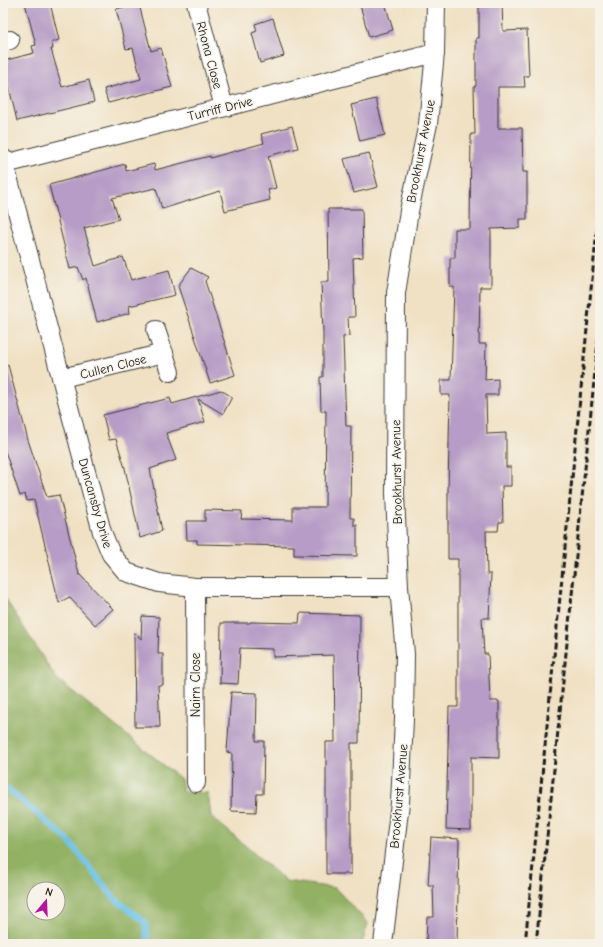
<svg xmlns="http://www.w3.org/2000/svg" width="603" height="947" viewBox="0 0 603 947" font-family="'Comic Neue',sans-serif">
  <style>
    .forest { fill: #92b164; stroke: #576640; fill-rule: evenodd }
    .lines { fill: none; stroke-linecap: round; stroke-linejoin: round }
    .stream { stroke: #6bc1e8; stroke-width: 6 }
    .building { fill: #b69cc6 }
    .street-casing { stroke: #3c3a35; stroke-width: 20 }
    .street { stroke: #fff; stroke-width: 18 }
    .rail { stroke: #1c1c1c; stroke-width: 3; stroke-dasharray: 6 3; stroke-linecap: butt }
    .labels { text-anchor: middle; stroke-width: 3; stroke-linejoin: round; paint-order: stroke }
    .street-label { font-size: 13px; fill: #1c1c1c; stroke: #f7f3e8 }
  </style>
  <rect width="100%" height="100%" fill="#f7f3e8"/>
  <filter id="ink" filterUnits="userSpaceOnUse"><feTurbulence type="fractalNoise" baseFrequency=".025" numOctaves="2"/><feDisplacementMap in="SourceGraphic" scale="8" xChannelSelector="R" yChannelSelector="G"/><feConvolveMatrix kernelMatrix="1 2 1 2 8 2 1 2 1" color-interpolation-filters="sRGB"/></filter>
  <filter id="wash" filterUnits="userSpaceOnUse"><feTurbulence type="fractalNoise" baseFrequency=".012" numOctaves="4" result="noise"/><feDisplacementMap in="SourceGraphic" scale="16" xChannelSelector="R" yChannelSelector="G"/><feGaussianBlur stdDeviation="0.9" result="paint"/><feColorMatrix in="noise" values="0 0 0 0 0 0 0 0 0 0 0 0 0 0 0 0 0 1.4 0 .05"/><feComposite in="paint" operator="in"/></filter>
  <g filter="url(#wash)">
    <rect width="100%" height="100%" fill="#f0e1c4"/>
    <path class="forest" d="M 3,595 L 56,678 L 181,779 L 183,792 L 208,793 L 211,816 L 286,881 L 335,888 L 368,923 L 362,944 L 3,944 ZM 34,889 L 58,889 L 58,913 L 34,913 Z"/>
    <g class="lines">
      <path class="stream" d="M 3,785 L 67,839 L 115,899 L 145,922 L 148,944"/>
    </g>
    <g id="blocks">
      <g class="building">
        <path d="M 25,3 L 50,3 L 59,40 L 52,42 L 53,49 L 51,49 L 62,87 L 89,80 L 94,102 L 17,121 L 3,61 L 34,53 L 32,46 L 36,45 Z"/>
        <path d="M 369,3 L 385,3 L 393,30 L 369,37 L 360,5 Z"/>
        <path d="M 479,3 L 502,3 L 503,31 L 527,30 L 529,76 L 524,76 L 525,87 L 498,87 L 498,128 L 522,128 L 523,172 L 527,172 L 527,219 L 520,219 L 520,228 L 491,229 L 491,287 L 480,287 L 479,344 L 486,344 L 485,380 L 498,379 L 498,395 L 486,395 L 487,434 L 506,433 L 506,467 L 511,467 L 511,486 L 502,486 L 503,522 L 499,522 L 498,531 L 486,531 L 487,574 L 491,574 L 489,618 L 482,618 L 484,654 L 488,654 L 490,701 L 499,701 L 499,758 L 471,757 L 471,830 L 446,829 L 449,707 L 458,707 L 458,559 L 448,559 L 448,491 L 450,395 L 441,395 L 441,380 L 451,380 L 454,287 L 450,287 L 450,258 L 455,258 L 455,229 L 470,229 L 471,134 L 475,134 L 474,86 L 476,86 L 476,38 L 479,38 Z"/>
        <path d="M 139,4 L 151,51 L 161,48 L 172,87 L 108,103 L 104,89 L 141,79 L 133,48 L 126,49 L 116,9 Z"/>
        <path d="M 273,18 L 284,56 L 260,63 L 252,33 L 257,31 L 255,24 Z"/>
        <path d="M 376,99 L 385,135 L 360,141 L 351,105 Z"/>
        <path d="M 292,126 L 298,148 L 268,156 L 276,188 L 268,190 L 270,200 L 225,211 L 220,191 L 162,209 L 156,188 L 112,198 L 119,219 L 84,228 L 95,266 L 123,257 L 131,280 L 169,270 L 175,295 L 129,306 L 130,313 L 97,322 L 86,278 L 83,280 L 78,267 L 70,269 L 49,185 L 125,164 L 126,171 L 154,164 L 155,170 L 210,156 L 210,158 L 264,143 L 261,134 Z"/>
        <path d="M 369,153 L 378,187 L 354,193 L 344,159 Z"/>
        <path d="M 328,209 L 362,209 L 363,257 L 353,258 L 355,317 L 348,317 L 349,336 L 343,337 L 346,426 L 351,426 L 350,518 L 354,518 L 354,525 L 357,525 L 357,556 L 294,555 L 294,546 L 197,544 L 197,540 L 187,540 L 186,521 L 205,521 L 205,510 L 242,511 L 241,519 L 293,520 L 293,507 L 325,507 L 326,411 L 321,411 L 320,377 L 323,377 L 323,331 L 321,282 L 329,282 Z"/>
        <path d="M 191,268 L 208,277 L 205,281 L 235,375 L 210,383 L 178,286 Z"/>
        <path d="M 3,365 L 8,365 L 28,440 L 47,497 L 59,495 L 79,574 L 113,609 L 95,625 L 69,597 L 59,603 L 34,500 L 27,501 L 25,494 L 20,496 L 3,445 Z"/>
        <path d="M 221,390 L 232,397 L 223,414 L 198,399 L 205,422 L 166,433 L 176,460 L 150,469 L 162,531 L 140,538 L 125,468 L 116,439 L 109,440 L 103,415 L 170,398 L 172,404 Z"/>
        <path d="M 300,613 L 360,615 L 359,743 L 351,743 L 351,874 L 326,874 L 326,742 L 335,742 L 334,655 L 273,657 L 273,649 L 240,648 L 238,684 L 220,683 L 221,623 L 250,623 L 250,622 L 299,623 Z"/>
        <path d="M 142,616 L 159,617 L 158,654 L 163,654 L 163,685 L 158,685 L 160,727 L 135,727 L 134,632 L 141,639 Z"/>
        <path d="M 231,692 L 257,693 L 256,741 L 264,741 L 263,794 L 257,794 L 256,812 L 231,811 L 232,753 L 227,752 Z"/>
        <path d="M 431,837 L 459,839 L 457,944 L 426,944 L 427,917 L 434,917 L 433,885 L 428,885 Z"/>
      </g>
    </g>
  </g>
  <g filter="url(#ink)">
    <use href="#blocks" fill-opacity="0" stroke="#3c3a35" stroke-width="1"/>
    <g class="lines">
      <g class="street-casing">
        <g id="street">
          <path d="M 196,3 L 224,107"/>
          <path d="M 3,42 L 10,40"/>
          <path d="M 3,158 L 102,532 L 111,554 L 126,572 L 159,583 L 195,587 L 399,587"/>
          <path d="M 5,164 L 435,53"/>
          <path d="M 156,330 L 170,372"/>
          <path d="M 62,378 L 164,353"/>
          <path d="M 195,587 L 196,783"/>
          <path d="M 383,944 L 400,803 L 404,719 L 405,654 L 399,587 L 395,493 L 396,293 L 409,211 L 428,124 L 435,53 L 436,3"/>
        </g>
      </g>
      <use href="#street" class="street"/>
      <g class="rail">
        <path d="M 525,944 L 600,200"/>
        <path d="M 536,944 L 600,323"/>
      </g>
    </g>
  </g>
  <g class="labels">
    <g class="street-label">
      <text transform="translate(210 55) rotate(75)" y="5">Rhona Close</text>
      <text transform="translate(220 108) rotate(-14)" y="5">Turriff Drive</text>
      <text transform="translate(420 151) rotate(-79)" y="5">Brookhurst Avenue</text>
      <text transform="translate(113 366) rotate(-14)" y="5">Cullen Close</text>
      <text transform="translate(396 472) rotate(-91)" y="5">Brookhurst Avenue</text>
      <text transform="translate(96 503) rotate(74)" y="5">Duncansby Drive</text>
      <text transform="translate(195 685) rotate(-90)" y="5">Nairn Close</text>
      <text transform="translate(398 796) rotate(-85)" y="5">Brookhurst Avenue</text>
    </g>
  </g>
  <rect width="603" height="947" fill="none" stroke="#f7f3e8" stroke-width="16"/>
  <g transform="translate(46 901) rotate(19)"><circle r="19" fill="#f7f3e8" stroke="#9f9d96"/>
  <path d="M0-3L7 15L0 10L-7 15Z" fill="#b5179e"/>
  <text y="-6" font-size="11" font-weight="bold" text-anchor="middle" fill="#1c1c1c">N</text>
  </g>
</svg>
